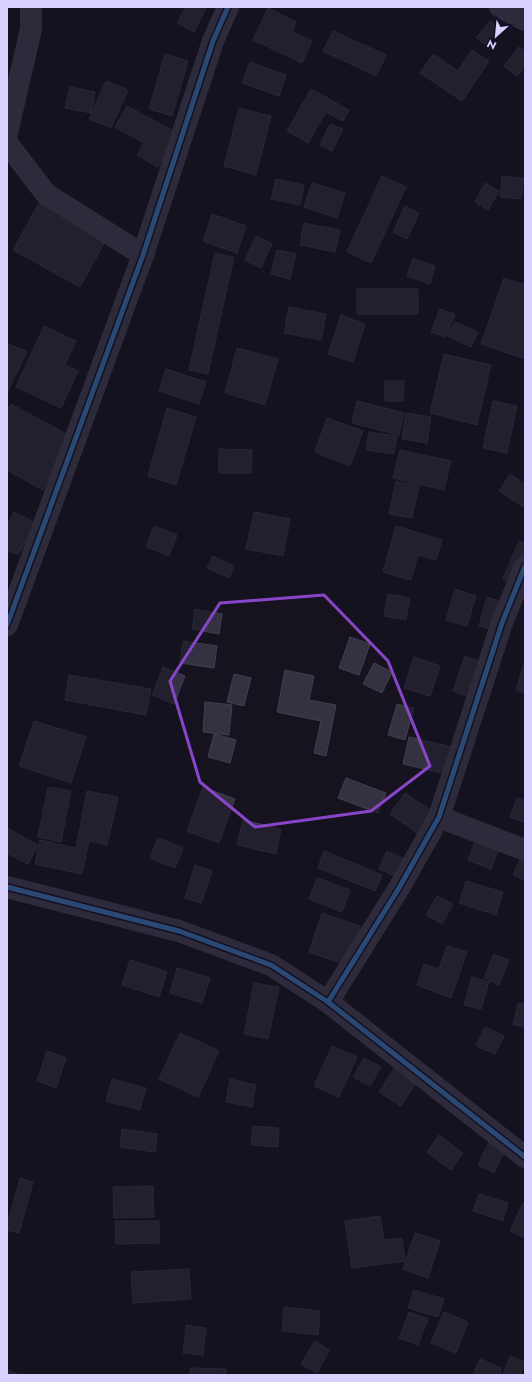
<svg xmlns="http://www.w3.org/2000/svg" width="532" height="1382" viewBox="0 0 532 1382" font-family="Jost,sans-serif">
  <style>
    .building { fill: #343141; stroke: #433d53 }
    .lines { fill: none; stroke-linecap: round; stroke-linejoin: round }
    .minor { stroke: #4b4860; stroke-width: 22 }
    .cycleway-casing { stroke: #130e24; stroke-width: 8 }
    .cycleway { stroke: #408adc; stroke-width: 5 }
    .marked { fill: none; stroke: #8945c9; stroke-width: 3; stroke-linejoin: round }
  </style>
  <rect width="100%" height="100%" fill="#16131f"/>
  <g class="building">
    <path d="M 186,7 L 206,8 L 194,32 L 177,23 Z"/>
    <path d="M 268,8 L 296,22 L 292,32 L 312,41 L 302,63 L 253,40 Z"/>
    <path d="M 490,21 L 499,28 L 486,45 L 476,38 Z"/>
    <path d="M 333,31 L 386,55 L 376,76 L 323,51 Z"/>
    <path d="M 519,47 L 525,52 L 525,67 L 517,76 L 504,66 Z"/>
    <path d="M 472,50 L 489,61 L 462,101 L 420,73 L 433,54 L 458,71 Z"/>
    <path d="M 165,54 L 188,61 L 172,116 L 149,109 Z"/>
    <path d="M 250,62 L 286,75 L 279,96 L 242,83 Z"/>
    <path d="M 106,81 L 128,90 L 111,128 L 89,119 Z"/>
    <path d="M 70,87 L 95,92 L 91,113 L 65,108 Z"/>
    <path d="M 311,89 L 349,110 L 343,121 L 326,112 L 308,143 L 287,131 Z"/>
    <path d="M 127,106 L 177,133 L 158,167 L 137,155 L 144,143 L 115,127 Z"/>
    <path d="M 239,108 L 271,116 L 256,175 L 224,166 Z"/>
    <path d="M 330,124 L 343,129 L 332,151 L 320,145 Z"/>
    <path d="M 382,176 L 406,187 L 371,263 L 347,252 Z"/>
    <path d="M 502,176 L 524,178 L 521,199 L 500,197 Z"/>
    <path d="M 276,179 L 304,185 L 300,205 L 271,199 Z"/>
    <path d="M 312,183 L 345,193 L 337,218 L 304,207 Z"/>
    <path d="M 485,183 L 499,191 L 488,210 L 475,202 Z"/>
    <path d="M 39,203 L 106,240 L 80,287 L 13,250 Z"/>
    <path d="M 405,206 L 419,213 L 407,239 L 393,232 Z"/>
    <path d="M 212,214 L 246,226 L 237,253 L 203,241 Z"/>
    <path d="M 304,223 L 340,230 L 335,252 L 300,245 Z"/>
    <path d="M 256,236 L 272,244 L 261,268 L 245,260 Z"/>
    <path d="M 277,250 L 296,254 L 290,279 L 271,274 Z"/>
    <path d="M 215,253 L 234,257 L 208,374 L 189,370 Z"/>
    <path d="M 413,259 L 435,266 L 430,284 L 407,276 Z"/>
    <path d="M 504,278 L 525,285 L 525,359 L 481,344 Z"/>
    <rect x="357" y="289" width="61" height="25"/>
    <path d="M 289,307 L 326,314 L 321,340 L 284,333 Z"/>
    <path d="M 440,309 L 455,314 L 446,337 L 431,332 Z"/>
    <path d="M 341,315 L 365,324 L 353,362 L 328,354 Z"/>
    <path d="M 455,322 L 478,332 L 471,347 L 448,336 Z"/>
    <path d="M 44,326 L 76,341 L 65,365 L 78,371 L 61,408 L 16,387 Z"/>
    <path d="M 7,343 L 27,352 L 7,393 Z"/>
    <path d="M 237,348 L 278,359 L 265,405 L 225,393 Z"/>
    <path d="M 444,354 L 491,365 L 477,425 L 430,413 Z"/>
    <path d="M 166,369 L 206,382 L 199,404 L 159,391 Z"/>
    <path d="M 385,381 L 404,381 L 403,401 L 385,401 Z"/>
    <path d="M 357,401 L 404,413 L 399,435 L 352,423 Z"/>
    <path d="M 493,401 L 517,406 L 507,453 L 483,448 Z"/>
    <path d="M 11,404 L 72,437 L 43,490 L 7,470 L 7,411 Z"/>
    <path d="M 167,408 L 196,417 L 176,485 L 148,476 Z"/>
    <path d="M 406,413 L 431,417 L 427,443 L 402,439 Z"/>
    <path d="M 327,418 L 363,431 L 350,466 L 315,452 Z"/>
    <path d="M 369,432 L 397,436 L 394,454 L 366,450 Z"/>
    <path d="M 219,449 L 252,450 L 251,473 L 219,473 Z"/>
    <path d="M 400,450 L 451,461 L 444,490 L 393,478 Z"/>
    <path d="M 510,474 L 525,484 L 525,508 L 499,491 Z"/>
    <path d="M 396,481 L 419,486 L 412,518 L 389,514 Z"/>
    <path d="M 14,512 L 36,523 L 18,555 L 7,550 L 7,526 Z"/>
    <path d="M 254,512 L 290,519 L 283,556 L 246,549 Z"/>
    <path d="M 154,526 L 177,535 L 169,556 L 146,547 Z"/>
    <path d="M 396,526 L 442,540 L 436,560 L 418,555 L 411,580 L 383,572 Z"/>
    <path d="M 519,541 L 525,544 L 525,581 L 522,588 L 503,579 Z"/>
    <path d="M 213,556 L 234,566 L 229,578 L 207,568 Z"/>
    <path d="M 455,589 L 476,596 L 467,626 L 446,620 Z"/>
    <path d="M 388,594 L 410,598 L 406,620 L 384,616 Z"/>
    <path d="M 487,597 L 512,605 L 503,633 L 479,626 Z"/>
    <path d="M 195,609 L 222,614 L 219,634 L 192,629 Z"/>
    <path d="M 350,637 L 370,644 L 359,675 L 339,668 Z"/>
    <path d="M 183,641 L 217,646 L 214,668 L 180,663 Z"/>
    <path d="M 465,656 L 486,664 L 474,699 L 453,691 Z"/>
    <path d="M 414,657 L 440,666 L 430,696 L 404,688 Z"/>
    <path d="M 525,660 L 525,693 L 516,690 Z"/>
    <path d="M 374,663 L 392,672 L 382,693 L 363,684 Z"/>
    <path d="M 163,667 L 185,676 L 174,704 L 152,695 Z"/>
    <path d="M 285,670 L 314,676 L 309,700 L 336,705 L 326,756 L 314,753 L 321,721 L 277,712 Z"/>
    <path d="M 234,674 L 251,678 L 244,706 L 227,702 Z"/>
    <path d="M 69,675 L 151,689 L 146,715 L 65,700 Z"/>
    <path d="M 205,702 L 232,705 L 229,735 L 203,732 Z"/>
    <path d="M 397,704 L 414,708 L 405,740 L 388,735 Z"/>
    <path d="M 34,721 L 86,737 L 71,783 L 19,766 Z"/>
    <path d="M 214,734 L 236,740 L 230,763 L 208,757 Z"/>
    <path d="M 409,737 L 456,748 L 450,775 L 403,764 Z"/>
    <path d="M 346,778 L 386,793 L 378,813 L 338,798 Z"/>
    <path d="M 48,787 L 71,791 L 61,842 L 38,837 Z"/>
    <path d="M 203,787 L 235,799 L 219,843 L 187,831 Z"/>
    <path d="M 87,791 L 118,797 L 107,845 L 89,841 L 82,874 L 35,864 L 40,840 L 76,848 Z"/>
    <path d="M 405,793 L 445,820 L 430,842 L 390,814 Z"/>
    <path d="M 517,798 L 525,801 L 525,823 L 510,817 Z"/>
    <path d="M 243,820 L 281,829 L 276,854 L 237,845 Z"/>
    <path d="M 7,828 L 38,845 L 28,864 L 7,853 Z"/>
    <path d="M 158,838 L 183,848 L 175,868 L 150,858 Z"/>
    <path d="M 476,840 L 499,848 L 491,869 L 468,860 Z"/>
    <path d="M 324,851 L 382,875 L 375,891 L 318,868 Z"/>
    <path d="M 387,851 L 418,865 L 410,883 L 379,869 Z"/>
    <path d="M 522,855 L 525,857 L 525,880 L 513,875 Z"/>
    <path d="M 195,865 L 212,871 L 201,903 L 185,898 Z"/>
    <path d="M 317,878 L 350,890 L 342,912 L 309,899 Z"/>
    <path d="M 466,881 L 503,892 L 496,915 L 459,903 Z"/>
    <path d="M 437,896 L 453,904 L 442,924 L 426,915 Z"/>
    <path d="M 322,913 L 368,929 L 354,968 L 309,952 Z"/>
    <path d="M 447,946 L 467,952 L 451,998 L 417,985 L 424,964 L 439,969 Z"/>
    <path d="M 494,954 L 509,960 L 499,985 L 484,978 Z"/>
    <path d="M 130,960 L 167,972 L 159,997 L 122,985 Z"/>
    <path d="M 177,968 L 210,978 L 202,1003 L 170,993 Z"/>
    <path d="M 472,977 L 489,982 L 481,1009 L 464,1005 Z"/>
    <path d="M 254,983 L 279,987 L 268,1039 L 244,1034 Z"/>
    <path d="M 518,1003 L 525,1004 L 525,1027 L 513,1025 Z"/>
    <path d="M 485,1027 L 504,1036 L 495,1054 L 476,1046 Z"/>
    <path d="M 180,1033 L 219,1051 L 198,1097 L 159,1079 Z"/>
    <path d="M 332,1046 L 357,1057 L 339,1097 L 314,1086 Z"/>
    <path d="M 47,1051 L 66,1058 L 56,1088 L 37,1081 Z"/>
    <path d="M 364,1058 L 381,1067 L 370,1086 L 353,1077 Z"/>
    <path d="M 399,1061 L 421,1075 L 401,1106 L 379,1092 Z"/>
    <path d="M 112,1079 L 146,1088 L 140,1110 L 106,1101 Z"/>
    <path d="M 230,1079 L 256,1085 L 252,1107 L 226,1102 Z"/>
    <path d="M 253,1126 L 279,1128 L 278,1147 L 251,1145 Z"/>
    <path d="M 122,1129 L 157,1134 L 155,1152 L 120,1147 Z"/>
    <path d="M 439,1135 L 463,1153 L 451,1170 L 427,1152 Z"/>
    <path d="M 490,1140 L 506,1148 L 494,1173 L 478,1165 Z"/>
    <path d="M 20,1178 L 33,1182 L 19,1233 L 7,1230 L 7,1226 Z"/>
    <path d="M 153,1186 L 154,1217 L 114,1218 L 113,1187 Z"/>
    <path d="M 479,1194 L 508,1203 L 503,1221 L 473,1211 Z"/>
    <path d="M 523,1203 L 525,1204 L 525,1238 L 510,1231 Z"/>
    <path d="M 380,1216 L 384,1240 L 402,1238 L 405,1261 L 352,1268 L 345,1221 Z"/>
    <path d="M 115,1221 L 159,1221 L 160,1243 L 116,1244 Z"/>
    <path d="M 415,1233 L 440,1241 L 428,1278 L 403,1269 Z"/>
    <path d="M 189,1269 L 191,1299 L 133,1303 L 131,1272 Z"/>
    <path d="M 414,1290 L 444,1299 L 438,1317 L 408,1308 Z"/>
    <path d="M 284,1307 L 320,1311 L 318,1335 L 282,1331 Z"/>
    <path d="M 409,1312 L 428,1319 L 418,1345 L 399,1338 Z"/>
    <path d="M 444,1312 L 468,1322 L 456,1353 L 431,1343 Z"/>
    <path d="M 186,1325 L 206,1328 L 203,1355 L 183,1353 Z"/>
    <path d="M 315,1341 L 329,1350 L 317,1373 L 301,1364 Z"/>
    <path d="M 510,1356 L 525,1362 L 520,1375 L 503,1375 Z"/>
    <path d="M 480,1359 L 501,1368 L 500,1375 L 473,1375 Z"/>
    <path d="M 190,1368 L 226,1369 L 226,1375 L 190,1375 Z"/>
    <path d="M 7,1370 L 20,1375 L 7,1375 Z"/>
  </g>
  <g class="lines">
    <g class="minor">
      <path d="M 500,7 L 525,20"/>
      <path d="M 7,133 L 31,29 L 31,7"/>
      <path d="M 7,143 L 46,194 L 143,255"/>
      <path d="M 7,625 L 143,255 L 213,41 L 228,7"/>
      <path d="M 439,817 L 525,850"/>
      <path d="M 7,887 L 179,931 L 271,965 L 328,1002 L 525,1157"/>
      <path d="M 328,1002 L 399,888 L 439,817 L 502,623 L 525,566"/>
    </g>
    <g class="cycleway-casing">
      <g id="cycleway">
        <path d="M 7,625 L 143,255 L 213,41 L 228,7"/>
        <path d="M 7,887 L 179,931 L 271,965 L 328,1002 L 525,1157"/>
        <path d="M 328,1002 L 399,888 L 439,817 L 502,623 L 525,566"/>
      </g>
    </g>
    <use href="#cycleway" class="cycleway"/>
  </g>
  <path d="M0 0H532V1382H0ZM 324,595 L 388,661 L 430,766 L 371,811 L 255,827 L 200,782 L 170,681 L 220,603 Z" fill="#16131f" fill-opacity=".55" fill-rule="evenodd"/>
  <path class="marked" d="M 324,595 L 388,661 L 430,766 L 371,811 L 255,827 L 200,782 L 170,681 L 220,603 Z"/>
  <rect width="532" height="1382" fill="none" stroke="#d9d1ff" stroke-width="16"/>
  <g transform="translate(496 36) rotate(207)" stroke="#130e24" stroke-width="3" paint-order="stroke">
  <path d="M0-3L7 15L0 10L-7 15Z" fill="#d9d1ff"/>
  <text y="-6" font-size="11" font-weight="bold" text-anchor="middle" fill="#d9d1ff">N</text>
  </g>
</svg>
